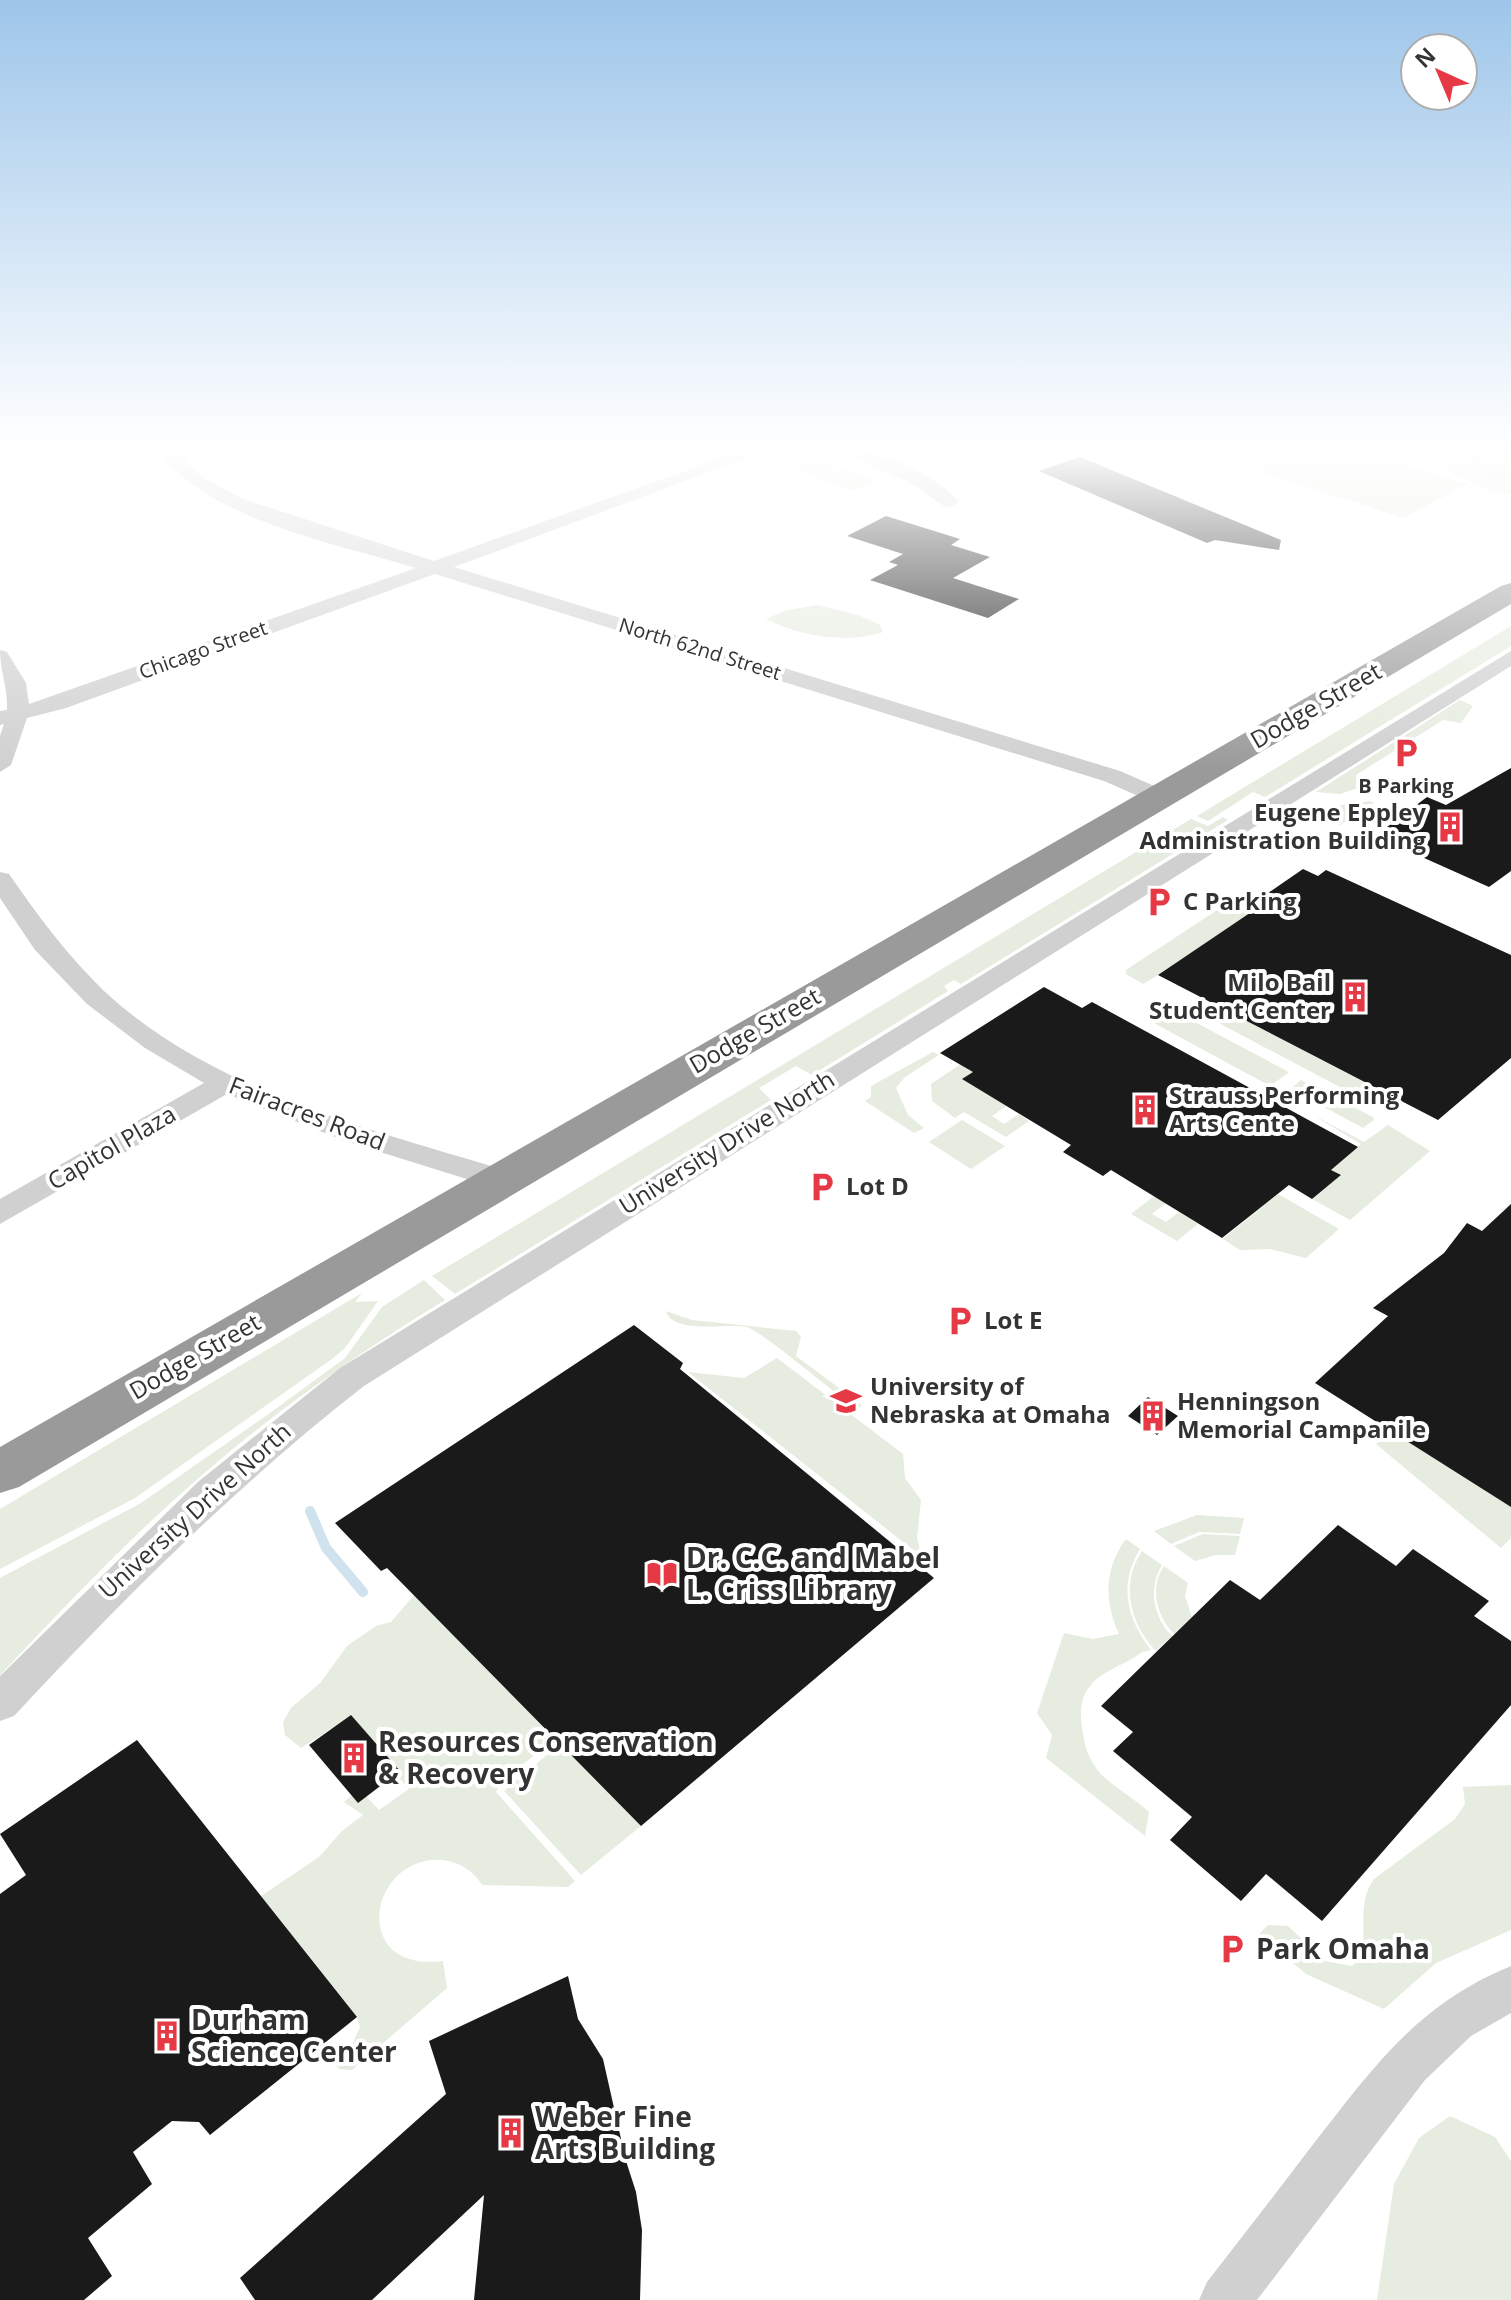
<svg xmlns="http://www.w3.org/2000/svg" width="1511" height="2300" viewBox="0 0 1511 2300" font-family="'Open Sans',sans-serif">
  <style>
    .green { fill: #e6ecdf }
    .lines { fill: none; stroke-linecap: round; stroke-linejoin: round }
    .stream-far1 { stroke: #cfe2ee; stroke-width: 6 }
    .stream { stroke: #cfe2ee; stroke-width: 10 }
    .building { fill: #1a1a1a }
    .street { fill: #d0d0d0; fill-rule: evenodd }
    .highway { fill: #9a9a9a; fill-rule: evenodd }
    .labels { text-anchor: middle; stroke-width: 8; stroke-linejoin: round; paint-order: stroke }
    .far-street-label { font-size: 20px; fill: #333; stroke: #fff }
    .far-poi-label { font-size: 20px; font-weight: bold; fill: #333; stroke: #fff }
    .street-label { font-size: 24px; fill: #333; stroke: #fff }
    .poi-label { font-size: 24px; font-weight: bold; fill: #333; stroke: #fff; text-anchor: start }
    .near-poi-label { font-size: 28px; font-weight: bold; fill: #333; stroke: #fff; text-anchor: start }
  </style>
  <rect width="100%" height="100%" fill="#fff"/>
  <g class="green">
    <path d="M 1192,449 L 1353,449 L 1468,484 L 1403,518 Z"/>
    <path d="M 1400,449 L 1511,449 L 1511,494 L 1488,490 Z"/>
    <path d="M 812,457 L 876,481 L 851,491 L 787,466 Z"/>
    <path d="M 818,605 L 858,615 L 880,625 L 883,632 C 848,644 798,636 766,619 L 787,610 Z"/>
    <path d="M 1511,626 L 1511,646 L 1265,797 L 1253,792 L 1208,821 L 1197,816 Z"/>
    <path d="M 1460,700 L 1473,706 L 1461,723 L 1443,720 L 1356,775 L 1366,783 L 1364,786 L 1340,794 L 1316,792 Z"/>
    <path d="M 1370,801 L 1374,803 L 1340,825 L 1296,812 Z"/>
    <path d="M 1223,817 L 1228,820 L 961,984 L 954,980 L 944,986 L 948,991 L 812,1075 L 796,1066 L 759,1088 L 771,1100 L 455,1294 L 432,1276 L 1191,819 L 1208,826 Z"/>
    <path d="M 1252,893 L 1264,898 L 1262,905 L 1158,975 L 1143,984 L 1126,974 L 1126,970 L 1240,895 Z"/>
    <path d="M 1209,1001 L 1381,1091 L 1368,1102 L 1198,1012 Z"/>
    <path d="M 1174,1011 L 1287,1071 L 1288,1073 L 1270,1086 L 1152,1022 Z"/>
    <path d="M 933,1052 L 939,1055 L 905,1077 L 896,1088 L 908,1115 L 924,1128 L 914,1133 L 865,1101 L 871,1097 L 871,1086 Z"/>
    <path d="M 961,1064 L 973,1072 L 963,1079 L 1006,1106 L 992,1116 L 1004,1124 L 1019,1114 L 1029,1121 L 1006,1137 L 964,1112 L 955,1118 L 932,1101 L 931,1084 Z"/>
    <path d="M 1301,1080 L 1373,1117 L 1374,1120 L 1363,1128 L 1291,1089 Z"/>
    <path d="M 1313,1115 L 1364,1142 L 1388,1125 L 1430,1151 L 1350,1220 L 1312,1199 L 1340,1176 L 1331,1170 L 1361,1144 Z"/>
    <path d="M 962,1120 L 1005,1146 L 971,1169 L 929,1142 Z"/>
    <path d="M 1278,1194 L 1339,1229 L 1306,1258 L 1270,1249 L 1240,1250 L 1223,1239 Z"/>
    <path d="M 1154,1196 L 1166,1203 L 1152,1214 L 1166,1222 L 1179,1212 L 1198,1224 L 1177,1241 L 1131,1214 Z"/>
    <path d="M 424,1280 L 445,1300 C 362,1351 282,1406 208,1470 C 134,1533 67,1604 0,1675 L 0,1578 L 141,1503 L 270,1413 L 345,1358 L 382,1307 Z"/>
    <path d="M 362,1293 L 355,1302 L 378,1301 L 345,1348 L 332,1359 L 135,1498 L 0,1569 L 0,1509 Z"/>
    <path d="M 666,1311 L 692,1320 L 796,1331 L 801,1337 L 796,1356 L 862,1405 L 857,1410 C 840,1397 760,1330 747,1327 C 726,1323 673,1335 666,1311 Z"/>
    <path d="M 777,1358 L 903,1454 L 905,1478 L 921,1500 L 917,1538 L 922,1557 L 688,1372 L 744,1378 Z"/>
    <path d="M 1394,1433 L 1511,1507 L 1511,1538 L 1501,1548 L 1376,1444 Z"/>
    <path d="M 1197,1515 L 1244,1518 L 1240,1534 L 1199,1532 L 1171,1544 L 1154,1531 Z"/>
    <path d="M 1203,1534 L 1240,1536 L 1235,1555 L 1216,1555 L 1195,1561 L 1174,1546 Z"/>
    <path d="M 1126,1539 L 1140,1549 C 1118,1585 1127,1619 1151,1650 L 1142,1652 C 1126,1665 1102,1670 1090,1686 C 1080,1699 1080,1712 1082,1728 C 1089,1780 1114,1781 1149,1812 L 1145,1836 L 1046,1758 L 1052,1735 L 1037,1713 L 1064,1633 L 1093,1639 L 1119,1634 C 1104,1602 1104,1568 1126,1539 Z"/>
    <path d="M 1142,1551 L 1162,1565 C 1148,1588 1153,1617 1172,1636 L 1156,1651 C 1130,1624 1120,1584 1142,1551 Z"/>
    <path d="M 1164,1566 L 1188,1583 L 1185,1596 L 1192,1617 L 1174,1634 C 1157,1616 1149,1588 1164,1566 Z"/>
    <path d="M 414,1595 L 555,1739 L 500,1782 L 496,1792 L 575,1881 L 568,1887 L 482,1885 C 473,1870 459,1862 442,1860 C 369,1855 348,1973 443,1961 L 447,1988 L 352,2070 L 339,2069 L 334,2062 L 352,2045 L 360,2027 L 357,2017 L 261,1896 L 319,1857 L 342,1831 L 363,1815 L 344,1802 L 352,1795 L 366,1796 L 379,1810 L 409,1789 L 395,1774 L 399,1770 L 351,1716 L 301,1748 L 285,1735 L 283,1722 L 291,1708 L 321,1682 L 347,1646 L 376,1626 L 391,1622 Z"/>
    <path d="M 560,1744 L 641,1826 L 581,1875 L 504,1791 Z"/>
    <path d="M 1511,1785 L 1511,1930 L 1436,1963 L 1384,2009 L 1306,1974 L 1259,1934 L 1268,1925 L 1288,1926 L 1325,1961 L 1352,1966 C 1375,1948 1352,1909 1374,1879 L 1455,1819 L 1465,1804 L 1463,1787 Z"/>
    <path d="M 1450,2116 L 1495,2137 L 1511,2161 L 1511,2300 L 1377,2300 L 1394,2184 L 1419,2138 Z"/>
  </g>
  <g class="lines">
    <path class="stream-far1" d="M 1455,448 L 1503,481"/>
    <path class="stream" d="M 310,1511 L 326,1548 L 363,1592"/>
  </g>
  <g class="building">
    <path d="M 1080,457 L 1281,540 L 1279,550 L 1215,540 L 1207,543 L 1039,471 Z"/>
    <path d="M 886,516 L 960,539 L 951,545 L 990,557 L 953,578 L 1019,599 L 988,618 L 870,580 L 898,565 L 889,562 L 903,554 L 847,536 Z"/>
    <path d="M 1511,768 L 1511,871 L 1489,887 L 1375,836 L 1427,797 L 1446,805 Z"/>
    <path d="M 1303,869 L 1318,876 L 1326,870 L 1511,955 L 1511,1058 L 1438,1120 L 1158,975 L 1275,896 L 1268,893 Z"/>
    <path d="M 1044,987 L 1082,1008 L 1092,1002 L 1358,1147 L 1331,1170 L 1341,1175 L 1312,1199 L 1289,1185 L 1222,1238 L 1111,1170 L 1103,1176 L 1063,1152 L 1071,1145 L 962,1079 L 973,1072 L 940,1053 Z"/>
    <path d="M 1511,1204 L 1511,1507 L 1315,1383 L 1388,1316 L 1373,1308 L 1444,1253 L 1467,1223 L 1482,1231 Z"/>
    <path d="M 634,1325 L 683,1363 L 680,1369 L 934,1578 L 641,1826 L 387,1568 L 381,1571 L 335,1523 Z"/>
    <path d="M 1148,1397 L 1178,1416 L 1157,1435 L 1128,1416 Z"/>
    <path d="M 1338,1525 L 1396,1566 L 1413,1549 L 1489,1601 L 1474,1616 L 1511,1641 L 1511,1705 L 1322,1921 L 1266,1874 L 1241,1901 L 1170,1840 L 1192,1817 L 1113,1751 L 1133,1732 L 1101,1706 L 1230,1580 L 1260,1600 Z"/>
    <path d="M 351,1715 L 400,1771 L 358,1803 L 309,1745 Z"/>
    <path d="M 137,1740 L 357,2017 L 210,2135 L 199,2122 L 172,2121 L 133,2152 L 152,2184 L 88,2238 L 112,2276 L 84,2300 L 0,2300 L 0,1894 L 26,1875 L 0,1834 Z"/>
    <path d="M 568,1976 L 578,2019 L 603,2059 L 626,2161 L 636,2192 L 642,2230 L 640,2300 L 474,2300 L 484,2195 L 372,2300 L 255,2300 L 240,2278 L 446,2094 L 429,2041 Z"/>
  </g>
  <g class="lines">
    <g class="street">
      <path d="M 156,448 L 173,448 L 202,477 L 243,499 L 434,561 L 749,448 L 774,448 L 454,567 L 1120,771 L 1168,792 L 1172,797 L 1160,804 L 1152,802 L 1104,781 L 435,574 L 66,708 L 27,718 L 11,765 L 0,772 L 0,736 L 4,724 L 0,725 L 0,711 L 7,710 C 8,688 0,671 0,650 L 7,652 L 26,683 L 29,704 L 416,568 C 335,543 206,520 156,448 Z"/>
      <path d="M 833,448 C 873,448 932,470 959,502 L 950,507 L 944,506 L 907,481 Z"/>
      <path d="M 1511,651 L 1511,666 L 364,1386 C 237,1485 124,1598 14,1716 L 0,1721 L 0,1676 L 199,1481 L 340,1368 Z"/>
      <path d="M 0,872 L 9,874 C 38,916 67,955 104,991 C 213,1092 373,1130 511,1172 L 515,1179 L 511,1186 L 500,1189 L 489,1186 L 345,1141 L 227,1094 L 0,1224 L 0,1199 L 204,1083 L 145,1048 L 87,1004 L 35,950 L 0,898 Z"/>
      <path d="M 1511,1966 L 1511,2013 L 1471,2036 L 1425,2080 L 1257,2300 L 1199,2300 L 1207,2282 C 1242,2237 1277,2192 1311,2147 C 1372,2069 1416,2005 1511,1966 Z"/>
    </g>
    <path class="highway" d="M 1511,583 L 1511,604 L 19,1487 L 0,1493 L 0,1447 L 1501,586 Z"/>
  </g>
  <linearGradient id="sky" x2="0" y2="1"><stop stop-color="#9ec6ea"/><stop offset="0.58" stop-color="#fff"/><stop offset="1" stop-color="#fff" stop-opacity="0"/></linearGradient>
  <rect width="1511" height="770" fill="url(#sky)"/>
  <defs>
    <g id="parking-bare" transform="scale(2.4)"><path d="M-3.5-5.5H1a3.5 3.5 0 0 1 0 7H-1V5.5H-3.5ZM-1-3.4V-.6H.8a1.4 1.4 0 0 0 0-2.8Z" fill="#e63946" stroke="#fff" stroke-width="2.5" paint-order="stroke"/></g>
    <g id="building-bare" transform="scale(2.4)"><path d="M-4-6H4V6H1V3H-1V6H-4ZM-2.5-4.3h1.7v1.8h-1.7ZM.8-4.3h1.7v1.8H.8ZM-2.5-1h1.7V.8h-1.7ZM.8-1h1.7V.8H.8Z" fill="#e63946" stroke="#fff" stroke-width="2.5" paint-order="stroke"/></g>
    <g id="university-bare" transform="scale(2.4)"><path d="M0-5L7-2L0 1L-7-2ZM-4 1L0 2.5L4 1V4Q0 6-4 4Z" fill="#e63946" stroke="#fff" stroke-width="2.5" paint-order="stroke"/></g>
    <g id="library-bare" transform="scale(2.4)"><path d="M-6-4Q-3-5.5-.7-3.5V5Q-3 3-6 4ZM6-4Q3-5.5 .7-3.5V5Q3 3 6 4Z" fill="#e63946" stroke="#fff" stroke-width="2.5" paint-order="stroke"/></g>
  </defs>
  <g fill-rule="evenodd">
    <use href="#parking-bare" x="1406" y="753"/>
    <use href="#building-bare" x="1450" y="827"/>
    <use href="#parking-bare" x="1159" y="902"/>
    <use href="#building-bare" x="1355" y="997"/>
    <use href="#building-bare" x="1145" y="1110"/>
    <use href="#parking-bare" x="822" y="1187"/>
    <use href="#parking-bare" x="960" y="1321"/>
    <use href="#university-bare" x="846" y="1401"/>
    <use href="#building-bare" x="1153" y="1416"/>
    <use href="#library-bare" x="662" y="1574"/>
    <use href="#building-bare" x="354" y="1758"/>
    <use href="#parking-bare" x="1232" y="1949"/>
    <use href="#building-bare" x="167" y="2036"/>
    <use href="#building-bare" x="511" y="2133"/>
  </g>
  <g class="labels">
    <g class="far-street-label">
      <text transform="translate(700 649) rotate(17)" y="7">North 62nd Street</text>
      <text transform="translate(203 650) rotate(-20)" y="7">Chicago Street</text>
    </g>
    <g class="far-poi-label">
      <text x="1406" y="793">B Parking</text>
    </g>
    <g class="street-label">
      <text transform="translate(1316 706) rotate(-30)" y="8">Dodge Street</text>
      <text transform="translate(755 1031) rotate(-30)" y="8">Dodge Street</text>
      <text transform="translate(307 1114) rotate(21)" y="8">Fairacres Road</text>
      <text transform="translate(727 1143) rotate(-32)" y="8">University Drive North</text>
      <text transform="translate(112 1148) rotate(-30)" y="8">Capitol Plaza</text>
      <text transform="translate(195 1357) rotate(-30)" y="8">Dodge Street</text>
      <text transform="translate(195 1511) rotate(-42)" y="8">University Drive North</text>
    </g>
    <g class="poi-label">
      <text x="1426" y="821" text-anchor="end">Eugene Eppley<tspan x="1426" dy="28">Administration Building</tspan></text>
      <text x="1183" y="910">C Parking</text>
      <text x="1331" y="991" text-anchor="end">Milo Bail<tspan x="1331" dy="28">Student Center</tspan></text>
      <text x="1169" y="1104">Strauss Performing<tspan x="1169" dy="28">Arts Cente</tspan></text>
      <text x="846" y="1195">Lot D</text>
      <text x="984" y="1329">Lot E</text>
      <text x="870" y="1395">University of<tspan x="870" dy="28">Nebraska at Omaha</tspan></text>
      <text x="1177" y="1410">Henningson<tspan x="1177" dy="28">Memorial Campanile</tspan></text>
    </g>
    <g class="near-poi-label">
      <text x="686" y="1568">Dr. C.C. and Mabel<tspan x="686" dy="32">L. Criss Library</tspan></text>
      <text x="378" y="1752">Resources Conservation<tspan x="378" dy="32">&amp; Recovery</tspan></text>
      <text x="1256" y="1959">Park Omaha</text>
      <text x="191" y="2030">Durham<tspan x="191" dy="32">Science Center</tspan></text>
      <text x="535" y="2127">Weber Fine<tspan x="535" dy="32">Arts Building</tspan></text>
    </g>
  </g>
  <g transform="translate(1439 72) rotate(316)"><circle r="38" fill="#ffffff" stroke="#adadad" stroke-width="2"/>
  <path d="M0-6L14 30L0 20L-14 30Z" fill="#e63946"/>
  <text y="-12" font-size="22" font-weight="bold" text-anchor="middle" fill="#333333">N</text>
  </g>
</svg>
